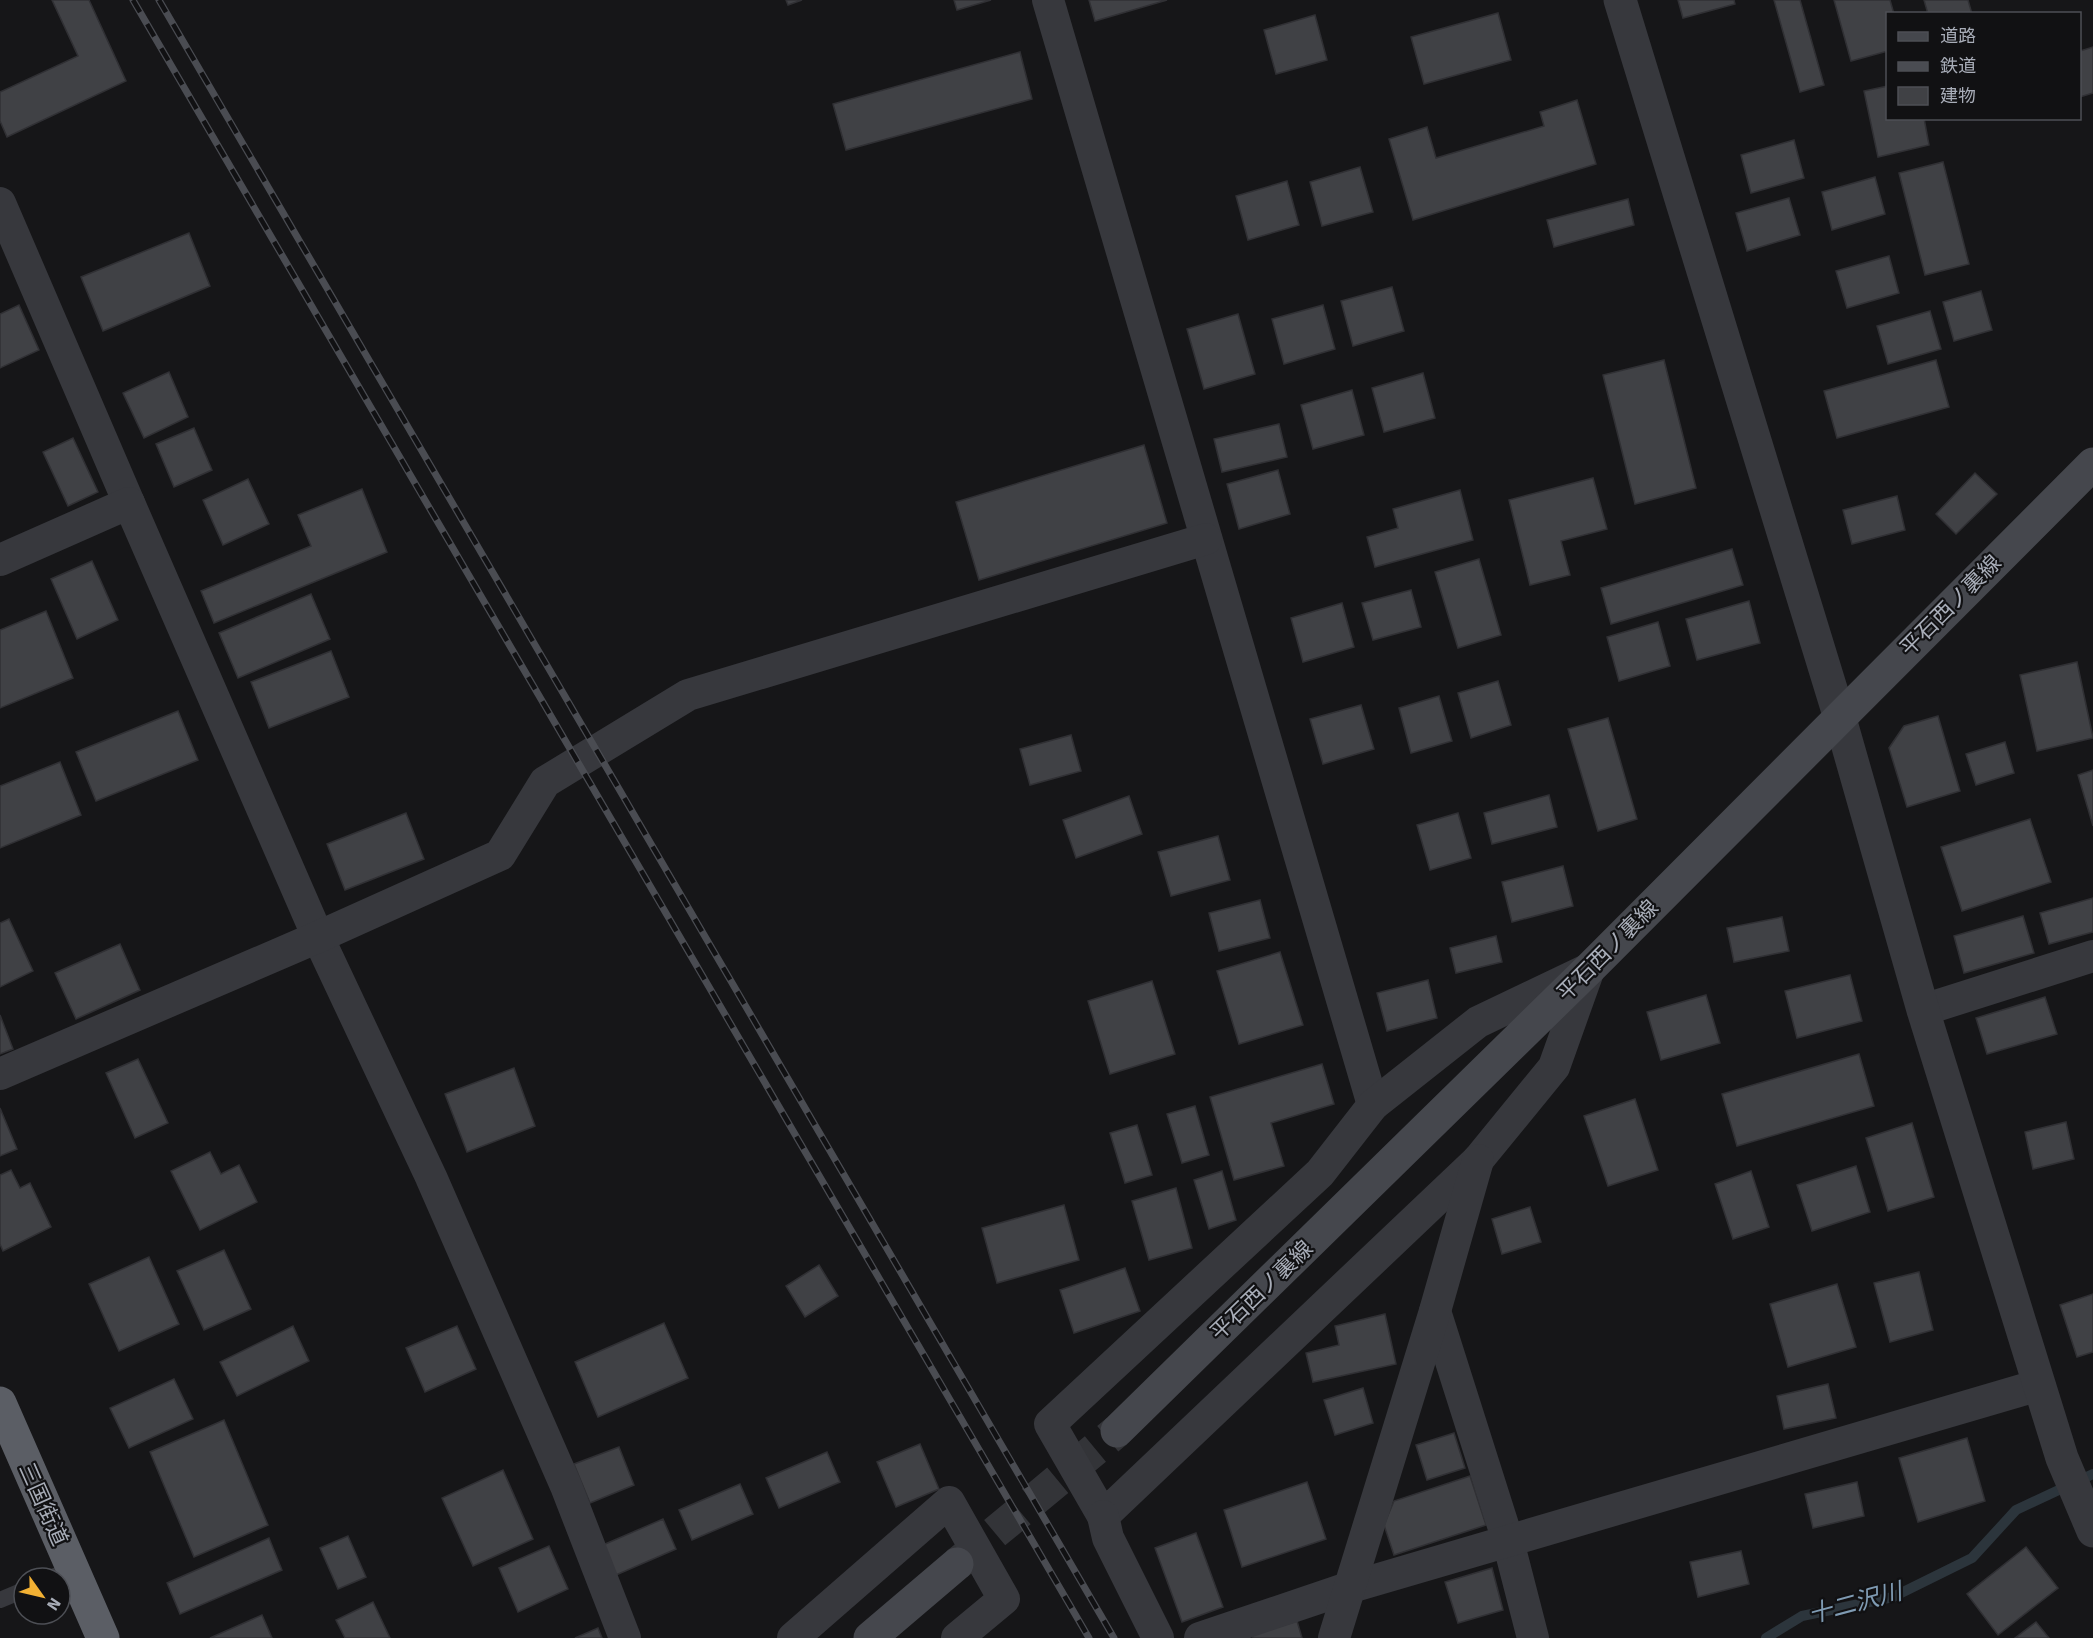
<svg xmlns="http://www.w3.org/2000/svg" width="2093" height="1638" viewBox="0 0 2093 1638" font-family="Signika,'Noto Sans JP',sans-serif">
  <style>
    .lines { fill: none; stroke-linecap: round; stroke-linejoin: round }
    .stream { stroke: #2c353c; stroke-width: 10 }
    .building { fill: #404145; stroke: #303034; stroke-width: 1.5 }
    .secondary-tunnel { stroke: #333438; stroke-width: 33; stroke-dasharray: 33 16; stroke-linecap: butt }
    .service { stroke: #37383d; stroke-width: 16 }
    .minor { stroke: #37383d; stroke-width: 32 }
    .tertiary { stroke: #37383d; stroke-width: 33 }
    .secondary { stroke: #45474d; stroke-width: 33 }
    .trunk { stroke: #5b5e65; stroke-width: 33 }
    .rail-casing { stroke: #4a4c52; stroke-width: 7 }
    .rail { stroke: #111113; stroke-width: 4.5; stroke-dasharray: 14; stroke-linecap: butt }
    .labels { text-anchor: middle; stroke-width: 4.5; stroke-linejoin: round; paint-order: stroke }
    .street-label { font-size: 22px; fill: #a8adb8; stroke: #111113 }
    .water-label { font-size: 24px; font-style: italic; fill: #7f9bb3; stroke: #111113 }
  </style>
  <rect width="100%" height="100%" fill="#161618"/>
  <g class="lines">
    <path class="stream" d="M 1766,1638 L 1802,1616 L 1893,1597 L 1972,1558 L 2016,1510 L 2093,1474"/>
  </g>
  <g class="building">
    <path d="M 52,0 L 89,0 L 126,81 L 7,137 L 0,121 L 0,92 L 78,56 Z"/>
    <path d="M 786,0 L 802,0 L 788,5 Z"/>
    <path d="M 954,0 L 991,0 L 957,10 Z"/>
    <path d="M 1089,0 L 1167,0 L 1095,21 Z"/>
    <path d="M 1678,0 L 1734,0 L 1735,4 L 1683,18 Z"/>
    <path d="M 1774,0 L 1800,0 L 1824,85 L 1800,92 Z"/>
    <path d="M 1834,0 L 1890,0 L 1894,14 L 1888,14 L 1888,51 L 1851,61 Z"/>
    <path d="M 1924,0 L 1968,0 L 1972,14 L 1928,14 Z"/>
    <path d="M 1498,13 L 1511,60 L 1424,84 L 1411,37 Z"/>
    <path d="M 1315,15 L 1327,60 L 1276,74 L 1264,30 Z"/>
    <path d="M 2093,47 L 2093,93 L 2080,97 L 2080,51 Z"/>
    <path d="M 1020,52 L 1032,99 L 846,150 L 833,104 Z"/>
    <path d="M 1888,86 L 1888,118 L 1924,118 L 1929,145 L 1878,157 L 1864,91 Z"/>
    <path d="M 1577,100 L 1596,164 L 1413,220 L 1389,139 L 1427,127 L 1436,158 L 1544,126 L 1540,112 Z"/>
    <path d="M 1794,140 L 1804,178 L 1751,193 L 1741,155 Z"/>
    <path d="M 1943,162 L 1969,264 L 1925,275 L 1899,173 Z"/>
    <path d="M 1360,167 L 1373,212 L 1322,226 L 1310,182 Z"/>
    <path d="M 1875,177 L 1885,214 L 1832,230 L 1822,192 Z"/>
    <path d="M 1287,181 L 1299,225 L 1248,240 L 1236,196 Z"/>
    <path d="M 1789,198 L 1800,235 L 1747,251 L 1736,213 Z"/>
    <path d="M 1628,199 L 1634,225 L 1554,247 L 1547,220 Z"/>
    <path d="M 189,233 L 210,286 L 103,331 L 81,277 Z"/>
    <path d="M 1889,256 L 1899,293 L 1847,308 L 1836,271 Z"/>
    <path d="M 1392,287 L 1404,331 L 1353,346 L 1341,301 Z"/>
    <path d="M 1981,291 L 1992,330 L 1954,341 L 1943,302 Z"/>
    <path d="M 19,305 L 39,350 L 0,368 L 0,314 Z"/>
    <path d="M 1323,305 L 1335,349 L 1284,364 L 1272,319 Z"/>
    <path d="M 1930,311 L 1941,349 L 1888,364 L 1877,326 Z"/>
    <path d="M 1238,314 L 1255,374 L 1204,389 L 1187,329 Z"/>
    <path d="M 1664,360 L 1696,488 L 1635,504 L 1603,375 Z"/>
    <path d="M 1936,360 L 1949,407 L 1837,438 L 1824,391 Z"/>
    <path d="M 169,372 L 188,417 L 144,438 L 123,393 Z"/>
    <path d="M 1423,373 L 1435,418 L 1384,432 L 1372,388 Z"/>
    <path d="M 1352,390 L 1364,435 L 1313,449 L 1301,405 Z"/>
    <path d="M 1279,424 L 1287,457 L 1222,472 L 1214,439 Z"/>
    <path d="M 194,428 L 212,470 L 174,487 L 156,444 Z"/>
    <path d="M 73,438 L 98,492 L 68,506 L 43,452 Z"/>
    <path d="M 1144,445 L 1167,523 L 979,580 L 956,502 Z"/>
    <path d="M 1278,470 L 1290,514 L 1239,529 L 1227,484 Z"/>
    <path d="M 1975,473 L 1997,494 L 1956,534 L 1936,514 Z"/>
    <path d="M 1593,478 L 1607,529 L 1561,541 L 1570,575 L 1530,585 L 1509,500 Z"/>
    <path d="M 248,479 L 269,524 L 223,545 L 203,500 Z"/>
    <path d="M 362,489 L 387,552 L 214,623 L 201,591 L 311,546 L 298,515 Z"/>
    <path d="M 1460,490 L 1473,540 L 1375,567 L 1367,537 L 1398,528 L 1393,509 Z"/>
    <path d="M 1897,496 L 1905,530 L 1852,544 L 1843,510 Z"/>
    <path d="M 1732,549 L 1743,585 L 1611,624 L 1601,588 Z"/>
    <path d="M 1479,559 L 1501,635 L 1458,648 L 1435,572 Z"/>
    <path d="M 92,561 L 118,620 L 77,639 L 51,579 Z"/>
    <path d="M 1411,590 L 1421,627 L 1373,640 L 1362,603 Z"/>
    <path d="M 311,594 L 330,639 L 238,678 L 219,633 Z"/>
    <path d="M 1749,601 L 1760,643 L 1697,660 L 1686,619 Z"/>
    <path d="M 1342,603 L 1354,647 L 1303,662 L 1291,618 Z"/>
    <path d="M 46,611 L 73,678 L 0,708 L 0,630 Z"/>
    <path d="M 1658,622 L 1670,666 L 1619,681 L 1607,637 Z"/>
    <path d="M 331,651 L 349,697 L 269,728 L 251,682 Z"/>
    <path d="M 2077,662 L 2093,738 L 2037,751 L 2020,675 Z"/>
    <path d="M 1498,681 L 1511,725 L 1471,738 L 1458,693 Z"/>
    <path d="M 1439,696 L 1452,741 L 1411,753 L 1399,708 Z"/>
    <path d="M 1361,705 L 1374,749 L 1323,764 L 1310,719 Z"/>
    <path d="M 178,711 L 198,760 L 96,801 L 76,752 Z"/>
    <path d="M 1938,716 L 1960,791 L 1907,807 L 1889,748 L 1904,726 Z"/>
    <path d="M 1608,718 L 1637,819 L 1598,831 L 1568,729 Z"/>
    <path d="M 1071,735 L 1081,771 L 1030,785 L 1020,749 Z"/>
    <path d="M 2005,742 L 2014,773 L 1976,785 L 1966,754 Z"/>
    <path d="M 60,762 L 81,815 L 0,848 L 0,786 Z"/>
    <path d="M 2093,770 L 2093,826 L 2078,775 Z"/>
    <path d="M 1549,795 L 1557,827 L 1492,844 L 1484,813 Z"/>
    <path d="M 1129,796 L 1142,834 L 1076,858 L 1063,820 Z"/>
    <path d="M 406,813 L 424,859 L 345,890 L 327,844 Z"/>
    <path d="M 1458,813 L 1471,858 L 1430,870 L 1417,825 Z"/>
    <path d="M 2030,819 L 2051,882 L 1962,911 L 1941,847 Z"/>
    <path d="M 1218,836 L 1230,880 L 1171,896 L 1158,852 Z"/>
    <path d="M 1563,866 L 1573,906 L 1512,922 L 1502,882 Z"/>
    <path d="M 2093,898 L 2093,932 L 2049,944 L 2040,913 Z"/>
    <path d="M 1260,900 L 1270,938 L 1219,951 L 1209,913 Z"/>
    <path d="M 2023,916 L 2034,953 L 1964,973 L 1954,936 Z"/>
    <path d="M 1782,917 L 1789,951 L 1734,962 L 1727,928 Z"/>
    <path d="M 9,919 L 33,971 L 0,987 L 0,923 Z"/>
    <path d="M 1496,936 L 1502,962 L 1456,973 L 1450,948 Z"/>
    <path d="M 120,944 L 140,990 L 76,1019 L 55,973 Z"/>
    <path d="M 1280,952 L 1303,1025 L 1239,1044 L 1217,971 Z"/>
    <path d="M 1850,975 L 1862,1021 L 1797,1038 L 1785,991 Z"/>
    <path d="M 1428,980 L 1437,1018 L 1387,1031 L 1377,993 Z"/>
    <path d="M 1152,981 L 1175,1054 L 1110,1074 L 1088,1001 Z"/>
    <path d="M 1706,995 L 1720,1043 L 1661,1060 L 1647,1012 Z"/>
    <path d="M 2045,997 L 2057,1034 L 1987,1054 L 1976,1018 Z"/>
    <path d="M 0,1015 L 13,1049 L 0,1054 Z"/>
    <path d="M 1859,1054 L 1874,1106 L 1737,1146 L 1722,1094 Z"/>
    <path d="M 138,1059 L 168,1123 L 135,1138 L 106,1073 Z"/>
    <path d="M 1322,1064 L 1334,1104 L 1271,1123 L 1284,1166 L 1234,1180 L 1210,1097 Z"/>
    <path d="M 514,1068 L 535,1126 L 467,1152 L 445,1094 Z"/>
    <path d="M 1635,1099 L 1658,1170 L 1608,1186 L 1584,1116 Z"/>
    <path d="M 1195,1106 L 1209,1155 L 1182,1163 L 1167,1114 Z"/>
    <path d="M 0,1108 L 17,1149 L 0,1156 Z"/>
    <path d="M 2066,1122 L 2074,1159 L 2033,1169 L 2025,1132 Z"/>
    <path d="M 1912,1123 L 1934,1197 L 1888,1211 L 1866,1138 Z"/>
    <path d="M 1137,1125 L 1152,1175 L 1125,1183 L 1110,1133 Z"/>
    <path d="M 210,1152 L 221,1174 L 239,1165 L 257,1202 L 200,1230 L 171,1171 Z"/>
    <path d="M 1856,1166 L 1870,1212 L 1812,1231 L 1797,1185 Z"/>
    <path d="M 11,1170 L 20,1188 L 30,1183 L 51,1227 L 3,1251 L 0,1244 L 0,1175 Z"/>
    <path d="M 1222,1171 L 1236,1220 L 1209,1229 L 1194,1180 Z"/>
    <path d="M 1751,1171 L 1769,1227 L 1733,1239 L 1715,1184 Z"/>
    <path d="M 1176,1188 L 1192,1248 L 1149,1260 L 1132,1201 Z"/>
    <path d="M 1064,1205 L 1079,1260 L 997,1283 L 982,1228 Z"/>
    <path d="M 1530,1207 L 1541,1242 L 1502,1254 L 1492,1219 Z"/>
    <path d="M 224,1250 L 251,1309 L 204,1330 L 177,1271 Z"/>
    <path d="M 149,1257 L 179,1324 L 119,1351 L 89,1284 Z"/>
    <path d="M 819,1265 L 838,1296 L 805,1317 L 786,1286 Z"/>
    <path d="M 1125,1268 L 1140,1311 L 1074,1333 L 1060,1290 Z"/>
    <path d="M 1919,1272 L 1933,1330 L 1890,1342 L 1874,1283 Z"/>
    <path d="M 1837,1284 L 1856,1347 L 1788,1367 L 1770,1304 Z"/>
    <path d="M 2093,1294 L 2093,1352 L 2077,1357 L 2060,1305 Z"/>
    <path d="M 1385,1314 L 1396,1364 L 1313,1382 L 1306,1353 L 1339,1345 L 1335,1326 Z"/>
    <path d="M 664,1323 L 688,1378 L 598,1417 L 575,1362 Z"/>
    <path d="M 293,1326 L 309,1361 L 237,1396 L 220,1362 Z"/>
    <path d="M 457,1326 L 476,1369 L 425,1392 L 406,1348 Z"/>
    <path d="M 174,1379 L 193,1419 L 129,1448 L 110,1408 Z"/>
    <path d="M 1828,1384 L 1836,1418 L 1784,1429 L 1777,1396 Z"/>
    <path d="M 1363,1388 L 1373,1423 L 1335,1435 L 1324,1400 Z"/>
    <path d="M 224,1420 L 268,1525 L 194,1557 L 150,1452 Z"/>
    <path d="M 1454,1433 L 1465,1468 L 1427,1480 L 1416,1445 Z"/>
    <path d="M 1967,1438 L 1985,1501 L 1918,1522 L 1899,1458 Z"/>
    <path d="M 920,1444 L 939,1489 L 896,1507 L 877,1462 Z"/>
    <path d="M 619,1447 L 634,1485 L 590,1503 L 574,1464 Z"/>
    <path d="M 827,1452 L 840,1482 L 779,1508 L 766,1478 Z"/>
    <path d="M 503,1470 L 533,1539 L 473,1566 L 442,1498 Z"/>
    <path d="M 1470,1476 L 1486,1525 L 1394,1555 L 1384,1525 L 1394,1501 Z"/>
    <path d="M 1307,1482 L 1326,1539 L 1242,1567 L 1224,1510 Z"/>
    <path d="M 1857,1482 L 1864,1516 L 1813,1528 L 1805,1494 Z"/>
    <path d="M 740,1484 L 753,1514 L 692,1540 L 679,1510 Z"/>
    <path d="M 663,1519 L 676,1549 L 616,1575 L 603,1545 Z"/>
    <path d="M 1196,1533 L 1223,1607 L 1182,1622 L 1155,1548 Z"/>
    <path d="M 348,1536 L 366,1577 L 338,1589 L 320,1548 Z"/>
    <path d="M 269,1538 L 282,1570 L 180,1614 L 167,1583 Z"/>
    <path d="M 549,1546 L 568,1589 L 518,1612 L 499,1568 Z"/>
    <path d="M 2026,1547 L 2058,1588 L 1998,1635 L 1967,1594 Z"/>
    <path d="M 1741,1551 L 1749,1584 L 1698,1597 L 1690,1562 Z"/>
    <path d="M 1492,1568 L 1503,1610 L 1458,1623 L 1445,1582 Z"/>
    <path d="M 373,1602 L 390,1638 L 345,1638 L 336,1620 Z"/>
    <path d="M 262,1615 L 272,1638 L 210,1638 Z"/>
    <path d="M 1297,1621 L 1302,1638 L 1253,1638 L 1252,1635 Z"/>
    <path d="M 2036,1622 L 2049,1638 L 2015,1638 Z"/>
    <path d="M 598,1628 L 602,1638 L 575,1638 Z"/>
  </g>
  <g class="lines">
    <path class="secondary-tunnel" d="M 957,1564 L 1117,1431"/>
    <g class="service">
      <path d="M 50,1578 L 73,1568"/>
      <path d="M 0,1600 L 24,1590"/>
    </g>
    <g class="minor">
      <path d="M 1048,0 L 1373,1105"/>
      <path d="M 0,203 L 129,503"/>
      <path d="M 0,560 L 129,503 L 318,937 L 431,1177 L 566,1486 L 625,1638"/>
      <path d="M 1589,969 L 1554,1067 L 1478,1160 L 1103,1516 L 1050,1424 L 1320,1173 L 1373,1105 L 1478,1022 Z"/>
      <path d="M 1923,1010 L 2093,956"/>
      <path d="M 0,1074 L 318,937 L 500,855 L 545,782 L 688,695 L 1206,539"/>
      <path d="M 1435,1311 L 1508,1541 L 1533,1638"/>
      <path d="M 1103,1516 L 1108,1538 L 1158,1638"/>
      <path d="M 793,1638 L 949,1502 L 1004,1599 L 957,1638"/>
      <path d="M 1200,1638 L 1348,1588 L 2039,1385"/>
      <path d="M 1334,1638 L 1435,1311 L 1478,1160"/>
    </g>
    <path class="tertiary" d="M 1620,0 L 1839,715 L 1923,1010 L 2062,1458 L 2093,1531"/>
    <g class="secondary">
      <path d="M 1117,1431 L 1589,969 L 2093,464"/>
      <path d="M 870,1638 L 957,1564"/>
    </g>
    <path class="trunk" d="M 0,1403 L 103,1638"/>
    <g class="rail-casing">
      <g id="rail">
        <path d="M 133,0 L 1089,1638"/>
        <path d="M 159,0 L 1114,1638"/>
      </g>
    </g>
    <use href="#rail" class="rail"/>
  </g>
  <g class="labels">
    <g class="street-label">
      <text transform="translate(1950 605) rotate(-45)" y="8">平石西ノ裏線</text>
      <text transform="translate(1607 950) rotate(-45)" y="8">平石西ノ裏線</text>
      <text transform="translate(1261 1290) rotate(-44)" y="8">平石西ノ裏線</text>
      <text transform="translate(44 1504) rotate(66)" y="8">三国街道</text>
    </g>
    <g class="water-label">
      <text transform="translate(1855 1603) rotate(-15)" y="8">十二沢川</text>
    </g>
  </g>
  <rect x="1886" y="12" width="195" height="108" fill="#111113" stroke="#4d4f55" stroke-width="1.5"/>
  <rect x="1898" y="32" width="30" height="9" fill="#45474d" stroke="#4d4f55" stroke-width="1.5"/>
  <text x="1940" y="42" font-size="18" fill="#a8adb8">道路</text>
  <rect x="1898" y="62" width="30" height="9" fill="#4a4c52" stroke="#4d4f55" stroke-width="1.5"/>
  <text x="1940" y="72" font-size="18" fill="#a8adb8">鉄道</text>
  <rect x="1898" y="87" width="30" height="18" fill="#404145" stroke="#4d4f55" stroke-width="1.5"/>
  <text x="1940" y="102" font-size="18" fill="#a8adb8">建物</text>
  <g transform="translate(42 1596) rotate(124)"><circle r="28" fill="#111113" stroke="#4d4f55" stroke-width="1.5"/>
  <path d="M0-4.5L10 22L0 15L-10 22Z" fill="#f2b134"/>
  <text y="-9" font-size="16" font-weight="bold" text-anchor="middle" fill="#a8adb8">N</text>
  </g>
</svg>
